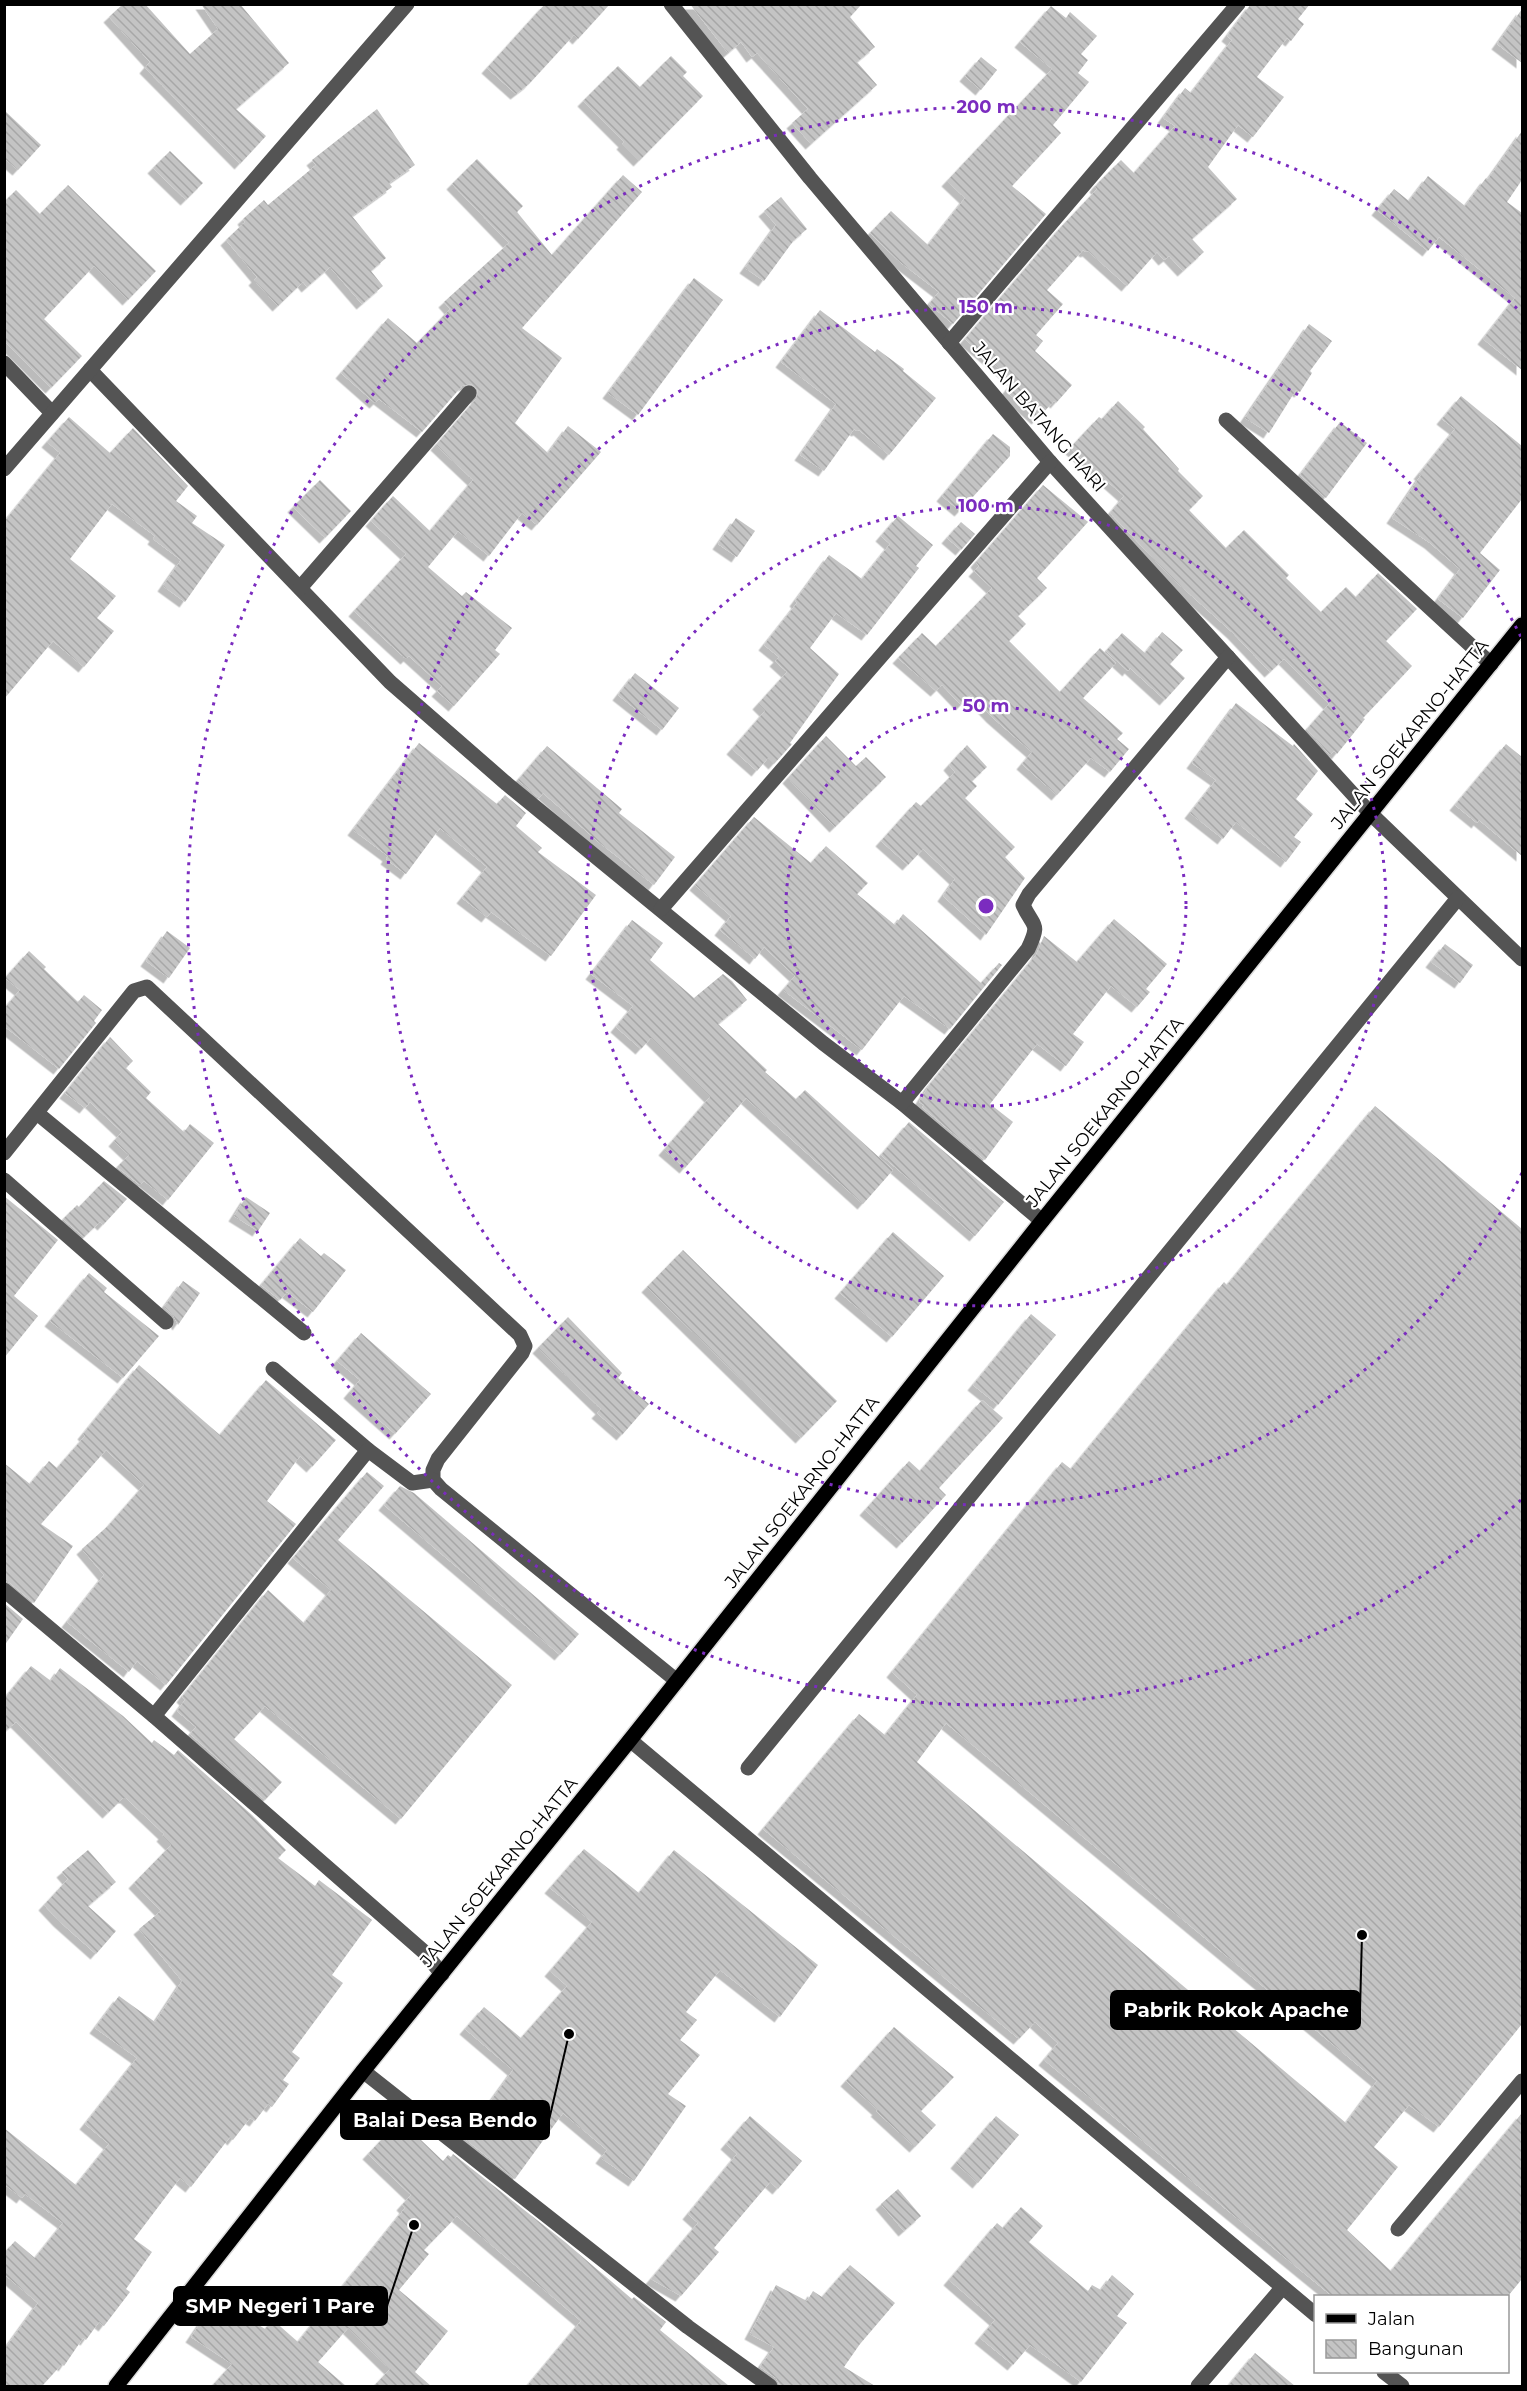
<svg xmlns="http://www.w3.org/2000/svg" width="1527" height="2391" viewBox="0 0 1527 2391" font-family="Montserrat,sans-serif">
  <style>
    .building { fill: url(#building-back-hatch); fill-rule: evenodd; filter: url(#shadow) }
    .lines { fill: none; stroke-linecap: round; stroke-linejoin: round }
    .major-casing { stroke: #dbdbdb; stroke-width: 18 }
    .minor { stroke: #545454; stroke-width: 15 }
    .major { stroke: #000; stroke-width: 15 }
    .ring { fill: none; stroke: #7b2cbf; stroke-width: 3; stroke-dasharray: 3 6 }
    .labels { text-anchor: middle; stroke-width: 4.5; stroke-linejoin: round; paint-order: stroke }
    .street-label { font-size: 18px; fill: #000; stroke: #fff }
    .centre { fill: #7b2cbf; stroke: #fff; stroke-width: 3 }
    .ring-label { font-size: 18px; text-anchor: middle; font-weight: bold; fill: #7b2cbf; stroke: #fff; stroke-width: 4.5; stroke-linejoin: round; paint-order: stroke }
    .leader { fill: none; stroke: #000; stroke-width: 2 }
    .callout-dot { fill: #000; stroke: #fff; stroke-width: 2 }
    .callout { fill: #000; stroke: #000; stroke-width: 2 }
    .callout-label { font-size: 20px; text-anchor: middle; font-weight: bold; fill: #fff }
  </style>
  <defs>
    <pattern id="building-back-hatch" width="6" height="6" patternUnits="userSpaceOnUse" patternTransform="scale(1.5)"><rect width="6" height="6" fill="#c4c4c4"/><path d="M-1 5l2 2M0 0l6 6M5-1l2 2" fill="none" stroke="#a7a7a7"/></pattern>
    <filter id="shadow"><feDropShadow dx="-5.5" dy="5.5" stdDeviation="0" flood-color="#0004"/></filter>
  </defs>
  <rect width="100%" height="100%" fill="#fff"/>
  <g class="building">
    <path d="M 123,4 L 145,4 L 190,54 L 218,29 L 201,4 L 240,4 L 289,63 L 236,109 L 266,136 L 240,164 L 145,68 L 150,62 L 109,17 Z"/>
    <path d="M 545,4 L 610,4 L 578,39 L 574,35 L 529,84 L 516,94 L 487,68 Z"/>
    <path d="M 690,4 L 862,4 L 850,17 L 875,47 L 857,62 L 877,85 L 811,144 L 792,123 L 808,109 L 757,53 L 752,57 L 741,42 L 728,53 Z"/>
    <path d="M 1251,4 L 1310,4 L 1298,19 L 1304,24 L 1291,41 L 1287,38 L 1257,77 L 1284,97 L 1253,137 L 1238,125 L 1208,167 L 1237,199 L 1192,239 L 1204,252 L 1183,271 L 1169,256 L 1164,260 L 1157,252 L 1127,286 L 1088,251 L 1086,252 L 1083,250 L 1047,290 L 1063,304 L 1036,335 L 1043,341 L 1035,351 L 1072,385 L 1056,403 L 1054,401 L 1037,419 L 1006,391 L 1014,381 L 965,339 L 1061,227 L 1097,189 L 1095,187 L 1098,183 L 1121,160 L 1134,173 L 1175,126 L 1163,118 L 1185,88 L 1191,93 L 1232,40 L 1227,36 Z"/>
    <path d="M 1051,6 L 1066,18 L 1070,12 L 1097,36 L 1081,54 L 1088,60 L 1078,73 L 1089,82 L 1053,125 L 1061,133 L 1012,186 L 1046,214 L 953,324 L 929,304 L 939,292 L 900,262 L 870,233 L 891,211 L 928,245 L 965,198 L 947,181 L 1052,69 L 1020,42 Z"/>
    <path d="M 1522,9 L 1522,63 L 1497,44 Z"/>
    <path d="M 671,56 L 687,72 L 683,76 L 703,96 L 639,161 L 622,144 L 624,142 L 583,101 L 618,66 L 640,87 Z"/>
    <path d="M 981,57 L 997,70 L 981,90 L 965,76 Z"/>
    <path d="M 377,109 L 415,165 L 389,183 L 392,187 L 352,216 L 386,258 L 371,271 L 383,286 L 362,304 L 330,267 L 307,287 L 303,282 L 278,306 L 254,280 L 257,277 L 226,240 L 245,222 L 243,219 L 264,200 L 268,205 L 316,165 L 312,160 Z"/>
    <path d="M 4,110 L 41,145 L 18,170 L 4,158 Z"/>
    <path d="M 1522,131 L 1522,180 L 1507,202 L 1522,213 L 1522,370 L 1483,339 L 1515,298 L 1439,237 L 1428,251 L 1377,210 L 1394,189 L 1409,201 L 1428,176 L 1465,206 L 1486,178 L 1488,179 Z"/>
    <path d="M 170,151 L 203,183 L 186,200 L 153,168 Z"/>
    <path d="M 477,159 L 523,206 L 517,212 L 552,255 L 623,175 L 642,192 L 522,328 L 562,358 L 515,423 L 548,453 L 568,426 L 601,452 L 537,525 L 522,513 L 489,556 L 458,531 L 428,567 L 462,596 L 466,592 L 512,628 L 495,650 L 500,654 L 454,706 L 437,691 L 442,686 L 409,656 L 406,659 L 354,611 L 406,554 L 371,521 L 384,506 L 393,496 L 430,531 L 473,480 L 436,445 L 476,399 L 478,390 L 471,384 L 462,386 L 422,432 L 379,399 L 375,403 L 341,373 L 388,318 L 417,343 L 450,309 L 444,302 L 509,243 L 452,184 Z"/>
    <path d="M 68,185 L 156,271 L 128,300 L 94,266 L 44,319 L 82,356 L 51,388 L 4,341 L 4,202 L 16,190 L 40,214 Z"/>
    <path d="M 781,197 L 807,229 L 794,240 L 764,281 L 745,268 L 776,225 L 764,211 Z"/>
    <path d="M 694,278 L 723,300 L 638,415 L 608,393 Z"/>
    <path d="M 820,310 L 875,352 L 877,349 L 904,369 L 903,371 L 936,398 L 889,455 L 859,430 L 857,431 L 854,429 L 824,471 L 800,455 L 836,404 L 781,362 Z"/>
    <path d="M 1309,324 L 1332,341 L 1310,371 L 1312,373 L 1300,392 L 1296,390 L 1269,433 L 1245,418 Z"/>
    <path d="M 1461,396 L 1522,446 L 1522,499 L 1480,553 L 1500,570 L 1463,618 L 1438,599 L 1460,569 L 1430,543 L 1392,518 L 1421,475 L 1419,474 L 1455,429 L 1442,419 Z"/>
    <path d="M 1118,401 L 1145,427 L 1143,429 L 1179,469 L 1178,471 L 1203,496 L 1189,510 L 1226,548 L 1244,530 L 1289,575 L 1286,578 L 1321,612 L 1346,587 L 1356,597 L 1378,573 L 1417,609 L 1386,641 L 1412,666 L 1363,718 L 1365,719 L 1337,754 L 1334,751 L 1330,755 L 1307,729 L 1329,704 L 1284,659 L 1270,672 L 1233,633 L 1173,579 L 1110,513 L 1124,496 L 1070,448 L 1099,417 L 1102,419 Z"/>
    <path d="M 69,417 L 110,453 L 133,428 L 188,486 L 176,501 L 197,516 L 192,523 L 225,545 L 185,602 L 163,586 L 181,560 L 153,539 L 155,536 L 112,504 L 70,559 L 116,596 L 97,618 L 114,631 L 84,667 L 53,641 L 4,699 L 4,522 L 60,453 L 47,442 Z"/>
    <path d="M 1340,422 L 1367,443 L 1326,498 L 1300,475 Z"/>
    <path d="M 993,434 L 1010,447 L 1010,456 L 960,511 L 942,496 Z"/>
    <path d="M 320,480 L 351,511 L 325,538 L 293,507 Z"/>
    <path d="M 1043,485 L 1088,522 L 1037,578 L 1047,588 L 1018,616 L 1026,624 L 1009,641 L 1060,692 L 1100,648 L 1116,663 L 1083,698 L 1123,733 L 1117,739 L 1129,749 L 1110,772 L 1091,758 L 1057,795 L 1022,764 L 1032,752 L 992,717 L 971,695 L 961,705 L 942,685 L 936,691 L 898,658 L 922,633 L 936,646 L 992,588 L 974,571 L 979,566 L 976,562 Z"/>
    <path d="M 898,516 L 933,545 L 916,566 L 919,568 L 867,635 L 836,613 L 810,648 L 839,674 L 790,743 L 792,744 L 774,764 L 768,758 L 757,771 L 732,749 L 765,711 L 758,704 L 787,672 L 775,661 L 779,657 L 764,645 L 797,603 L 795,601 L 829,555 L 862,579 L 890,544 L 881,536 Z"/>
    <path d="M 736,518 L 755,531 L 737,557 L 718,544 Z"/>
    <path d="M 961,522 L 975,534 L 961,550 L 947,538 Z"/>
    <path d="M 1162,632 L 1183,650 L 1170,664 L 1185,678 L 1165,700 L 1130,668 L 1128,671 L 1106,651 L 1122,633 L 1145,653 Z"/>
    <path d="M 635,673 L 679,708 L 662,730 L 618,695 Z"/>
    <path d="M 1236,703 L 1293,746 L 1294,744 L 1318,771 L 1296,799 L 1313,814 L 1294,837 L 1301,842 L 1286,862 L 1236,822 L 1223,839 L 1190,813 L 1216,780 L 1192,763 Z"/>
    <path d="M 826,736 L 856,766 L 866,757 L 886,777 L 835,827 L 788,778 Z"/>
    <path d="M 419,743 L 497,804 L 505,795 L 526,813 L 516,826 L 542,848 L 538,852 L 596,895 L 551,956 L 491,912 L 487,917 L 462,898 L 487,867 L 440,828 L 406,874 L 386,859 L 388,856 L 353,830 Z"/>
    <path d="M 1506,744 L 1522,757 L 1522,856 L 1479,820 L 1477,823 L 1455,805 Z"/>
    <path d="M 967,745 L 987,767 L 972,781 L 977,786 L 965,798 L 1015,847 L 1005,857 L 1025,878 L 986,935 L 943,896 L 955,879 L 923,849 L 908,865 L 881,841 L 916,802 L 921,806 L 955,772 L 949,765 Z"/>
    <path d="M 547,746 L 622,809 L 619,813 L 675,857 L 654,885 L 601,844 L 543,793 L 539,798 L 518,780 Z"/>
    <path d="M 754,817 L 811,863 L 826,846 L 868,883 L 857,894 L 895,925 L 903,914 L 981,983 L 999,963 L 1002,965 L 950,1029 L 904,996 L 862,1050 L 783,990 L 795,976 L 764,947 L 755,959 L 720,930 L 731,916 L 695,885 Z"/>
    <path d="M 1114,919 L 1167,964 L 1146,989 L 1150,992 L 1137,1007 L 1111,986 L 1073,1034 L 1084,1042 L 1066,1066 L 1037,1044 L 990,1104 L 1013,1122 L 985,1160 L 922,1107 L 924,1105 L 919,1102 L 930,1084 L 1036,955 L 1044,936 L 1077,962 Z"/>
    <path d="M 632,920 L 663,943 L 650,960 L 694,998 L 723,974 L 732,981 L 747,1000 L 718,1024 L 767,1070 L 765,1072 L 796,1099 L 805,1090 L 893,1170 L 863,1204 L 746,1098 L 685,1168 L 664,1150 L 710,1097 L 651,1038 L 641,1049 L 616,1027 L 633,1006 L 591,974 Z"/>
    <path d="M 167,931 L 190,948 L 169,978 L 146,961 Z"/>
    <path d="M 1445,944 L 1473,965 L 1460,983 L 1431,962 Z"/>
    <path d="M 29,951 L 46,967 L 44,969 L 78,1002 L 84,995 L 102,1010 L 94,1021 L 96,1023 L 59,1069 L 4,1026 L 4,1009 L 20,990 L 5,978 Z"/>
    <path d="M 110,1037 L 133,1061 L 126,1068 L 151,1092 L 146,1098 L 184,1132 L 190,1124 L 214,1143 L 168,1200 L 144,1181 L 140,1185 L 117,1167 L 129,1155 L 114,1141 L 122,1132 L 90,1102 L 85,1108 L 65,1093 Z"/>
    <path d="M 1375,1106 L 1522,1229 L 1522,2024 L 1439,2127 L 1409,2105 L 1374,2147 L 1398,2167 L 1347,2230 L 1391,2271 L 1522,2113 L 1522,2279 L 1508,2296 L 1332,2296 L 1044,2060 L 1058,2043 L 1035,2022 L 1019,2039 L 763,1829 L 859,1714 L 885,1735 L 917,1695 L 892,1672 L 1062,1462 L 1071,1469 L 1224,1282 L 1227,1285 ZM 946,1723 L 1377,2081 L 1346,2123 L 917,1762 Z"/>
    <path d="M 909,1122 L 1004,1202 L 975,1236 L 881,1155 Z"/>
    <path d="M 104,1181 L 127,1199 L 103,1225 L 100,1222 L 84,1237 L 63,1219 L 77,1205 L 79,1207 Z"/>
    <path d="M 4,1196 L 58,1240 L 14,1296 L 38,1316 L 4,1358 Z"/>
    <path d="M 246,1197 L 270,1213 L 258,1231 L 234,1216 Z"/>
    <path d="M 893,1232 L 944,1276 L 892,1337 L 840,1293 Z"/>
    <path d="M 300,1238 L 321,1256 L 324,1253 L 346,1270 L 313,1312 L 287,1292 L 280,1300 L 261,1285 Z"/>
    <path d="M 683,1250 L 837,1401 L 801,1438 L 647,1287 Z"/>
    <path d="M 89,1273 L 107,1288 L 104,1292 L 159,1336 L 123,1378 L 50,1321 Z"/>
    <path d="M 183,1281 L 200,1293 L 178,1325 L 173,1315 L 164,1307 Z"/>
    <path d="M 1031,1314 L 1056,1335 L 998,1405 L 973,1385 Z"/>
    <path d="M 568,1317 L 622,1373 L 618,1378 L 649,1404 L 622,1435 L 597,1413 L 601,1409 L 538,1348 Z"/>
    <path d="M 361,1333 L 431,1394 L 395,1434 L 349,1393 L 360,1380 L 337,1361 Z"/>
    <path d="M 139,1365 L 220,1435 L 266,1380 L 336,1440 L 312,1467 L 300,1456 L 267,1501 L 296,1524 L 166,1685 L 137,1661 L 129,1672 L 67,1622 L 104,1575 L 82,1549 L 109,1525 L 144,1485 L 106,1450 L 41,1524 L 73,1546 L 34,1603 L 10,1583 L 4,1580 L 4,1463 L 30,1484 L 49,1461 L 57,1468 L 85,1436 L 83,1434 Z"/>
    <path d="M 982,1400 L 1003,1418 L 939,1488 L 946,1495 L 902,1543 L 865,1510 L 909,1461 L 920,1471 Z"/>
    <path d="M 367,1472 L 384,1486 L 338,1540 L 512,1685 L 401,1819 L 265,1706 L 234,1739 L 282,1782 L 265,1800 L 190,1734 L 196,1727 L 177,1711 L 185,1700 L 182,1697 L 268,1590 L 304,1623 L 331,1590 L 293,1558 Z"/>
    <path d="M 400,1486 L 414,1493 L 579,1634 L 560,1655 L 384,1505 Z"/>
    <path d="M 4,1603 L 23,1619 L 4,1646 Z"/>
    <path d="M 31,1666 L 51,1681 L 60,1668 L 123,1716 L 152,1743 L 154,1740 L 174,1755 L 178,1750 L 252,1815 L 286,1850 L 278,1858 L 315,1886 L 319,1880 L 372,1920 L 332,1975 L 343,1983 L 292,2052 L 300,2058 L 283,2080 L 289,2084 L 272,2107 L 268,2104 L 255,2121 L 250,2118 L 233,2140 L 230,2137 L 191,2187 L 180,2178 L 134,2239 L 152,2252 L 126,2289 L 130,2292 L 104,2326 L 99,2322 L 86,2340 L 83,2338 L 64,2366 L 62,2364 L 42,2386 L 4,2386 L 4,2350 L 38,2303 L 4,2274 L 4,2253 L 15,2241 L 35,2258 L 63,2223 L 25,2194 L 22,2198 L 4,2184 L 4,2128 L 76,2185 L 109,2144 L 85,2124 L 137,2058 L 95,2028 L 119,1996 L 155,2022 L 182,1981 L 139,1929 L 161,1911 L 134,1883 L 171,1845 L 162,1836 L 164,1834 L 126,1798 L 123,1798 L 108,1813 L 16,1722 L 4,1732 L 4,1699 Z"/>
    <path d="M 584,1849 L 639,1893 L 674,1850 L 818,1965 L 780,2017 L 720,1970 L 686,2012 L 697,2020 L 680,2040 L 700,2055 L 668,2094 L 686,2106 L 634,2181 L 601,2158 L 607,2150 L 563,2113 L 515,2179 L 464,2138 L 513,2070 L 465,2029 L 484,2007 L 521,2038 L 567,1986 L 550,1971 L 592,1922 L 550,1888 Z"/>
    <path d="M 88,1850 L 116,1882 L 88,1906 L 116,1931 L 96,1954 L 59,1921 L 44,1905 L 68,1879 L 62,1872 Z"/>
    <path d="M 894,2027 L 954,2077 L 921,2111 L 936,2125 L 915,2147 L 876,2111 L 878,2110 L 846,2081 Z"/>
    <path d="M 750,2116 L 802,2161 L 778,2189 L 770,2182 L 714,2248 L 719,2252 L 681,2296 L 651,2279 L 698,2223 L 688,2214 L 737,2154 L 726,2144 Z"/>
    <path d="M 996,2116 L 1019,2135 L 978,2183 L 956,2163 Z"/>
    <path d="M 400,2120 L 443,2161 L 448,2155 L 451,2157 L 453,2154 L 565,2242 L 632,2299 L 634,2297 L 666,2322 L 660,2330 L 729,2386 L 527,2386 L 581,2321 L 457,2216 L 424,2250 L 429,2254 L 399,2290 L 448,2331 L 415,2372 L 431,2386 L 374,2386 L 390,2369 L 348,2328 L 318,2362 L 346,2386 L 212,2386 L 232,2364 L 191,2337 L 217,2298 L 265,2329 L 273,2320 L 298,2342 L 405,2208 L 402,2205 L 411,2195 L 368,2154 Z"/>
    <path d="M 898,2189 L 921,2216 L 904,2231 L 881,2204 Z"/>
    <path d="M 1021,2207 L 1043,2226 L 1029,2242 L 1088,2291 L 1092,2285 L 1101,2290 L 1112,2275 L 1134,2294 L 1117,2316 L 1127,2323 L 1081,2382 L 1030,2345 L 1013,2365 L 980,2338 L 995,2320 L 949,2280 L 997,2223 L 1003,2228 Z"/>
    <path d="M 850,2265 L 895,2303 L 860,2344 L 844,2367 L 875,2386 L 780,2386 L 776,2378 L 760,2367 L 774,2347 L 750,2334 L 776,2285 L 807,2301 L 813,2291 L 822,2297 Z"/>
    <path d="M 1255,2353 L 1295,2386 L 1228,2386 Z"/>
  </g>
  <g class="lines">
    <g class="major-casing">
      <path id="major" d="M 116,2386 L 363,2071 L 630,1740 L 1042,1221 L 1522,625"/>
    </g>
    <g class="minor">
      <path d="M 671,4 L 810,178 L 1050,462 L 1371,814 L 1522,959"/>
      <path d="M 949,343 L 1238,4"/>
      <path d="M 4,363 L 52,413"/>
      <path d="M 90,370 L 390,682 L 507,784 L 823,1043 L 902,1103 L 1042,1221"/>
      <path d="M 1226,420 L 1491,664"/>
      <path d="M 4,469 L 407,4"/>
      <path d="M 300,588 L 469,393"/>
      <path d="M 661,909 L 1050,462"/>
      <path d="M 902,1103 L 1028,949 C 1041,921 1033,928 1023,905 L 1029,894 L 1228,657"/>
      <path d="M 37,1113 L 304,1333"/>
      <path d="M 4,1153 L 134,991 L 147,987 L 520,1335 L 525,1346 L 522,1353 L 438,1459 L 433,1470 L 433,1480 L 441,1489 L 677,1681"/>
      <path d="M 4,1180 L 166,1322"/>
      <path d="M 273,1369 L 368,1450"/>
      <path d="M 4,1590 L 154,1716 L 423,1951 L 442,1974"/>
      <path d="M 154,1716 L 368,1450 L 412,1483 L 433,1480"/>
      <path d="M 630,1740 L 1316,2315"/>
      <path d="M 748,1768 L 1458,898"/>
      <path d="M 363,2071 L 688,2327 L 770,2386"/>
      <path d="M 1398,2229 L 1522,2081"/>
      <path d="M 1384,2372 L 1402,2386"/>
      <path d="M 1198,2386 L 1282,2288"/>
    </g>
    <use href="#major" class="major"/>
  </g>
  <g class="ring">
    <circle cx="986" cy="906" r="200"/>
    <circle cx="986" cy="906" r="400"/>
    <path d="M1522 1173A599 599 0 1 1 1522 639"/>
    <path d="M1521 1500A799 799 0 1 1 1521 312"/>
  </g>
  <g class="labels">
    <g class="street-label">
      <text transform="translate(1039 417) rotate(49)" y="6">JALAN BATANG HARI</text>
      <text transform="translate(1410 734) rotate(-51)" y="6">JALAN SOEKARNO-HATTA</text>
      <text transform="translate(1105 1112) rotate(-51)" y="6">JALAN SOEKARNO-HATTA</text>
      <text transform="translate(802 1492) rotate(-52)" y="6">JALAN SOEKARNO-HATTA</text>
      <text transform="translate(499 1872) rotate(-51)" y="6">JALAN SOEKARNO-HATTA</text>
    </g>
  </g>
  <circle cx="986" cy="906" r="9" class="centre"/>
  <g class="ring-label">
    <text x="986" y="113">200 m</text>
    <text x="986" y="313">150 m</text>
    <text x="986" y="512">100 m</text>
    <text x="986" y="712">50 m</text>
  </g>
  <path class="leader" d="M1362 1935L1360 2010M569 2034L549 2120M414 2225L387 2306"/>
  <g class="callout-dot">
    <circle cx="1362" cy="1935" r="6"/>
    <circle cx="569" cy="2034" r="6"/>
    <circle cx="414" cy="2225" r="6"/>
  </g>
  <g class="callout">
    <rect x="1111" y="1991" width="249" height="38" rx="6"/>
    <rect x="341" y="2101" width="208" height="38" rx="6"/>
    <rect x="174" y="2287" width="213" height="38" rx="6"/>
  </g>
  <g class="callout-label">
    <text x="1236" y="2017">Pabrik Rokok Apache</text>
    <text x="445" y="2127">Balai Desa Bendo</text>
    <text x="280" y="2313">SMP Negeri 1 Pare</text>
  </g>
  <rect width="1527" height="2391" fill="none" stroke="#000000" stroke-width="12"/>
  <rect x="1314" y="2295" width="195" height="78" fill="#ffffff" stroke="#999999" stroke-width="1.5"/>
  <rect x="1326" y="2314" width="30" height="9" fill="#000000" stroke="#999999" stroke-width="1.5"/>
  <text x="1368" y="2325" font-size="18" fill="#000000">Jalan</text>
  <rect x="1326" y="2340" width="30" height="18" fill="url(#building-back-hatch)" stroke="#999999" stroke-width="1.5"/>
  <text x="1368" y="2355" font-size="18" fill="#000000">Bangunan</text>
</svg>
